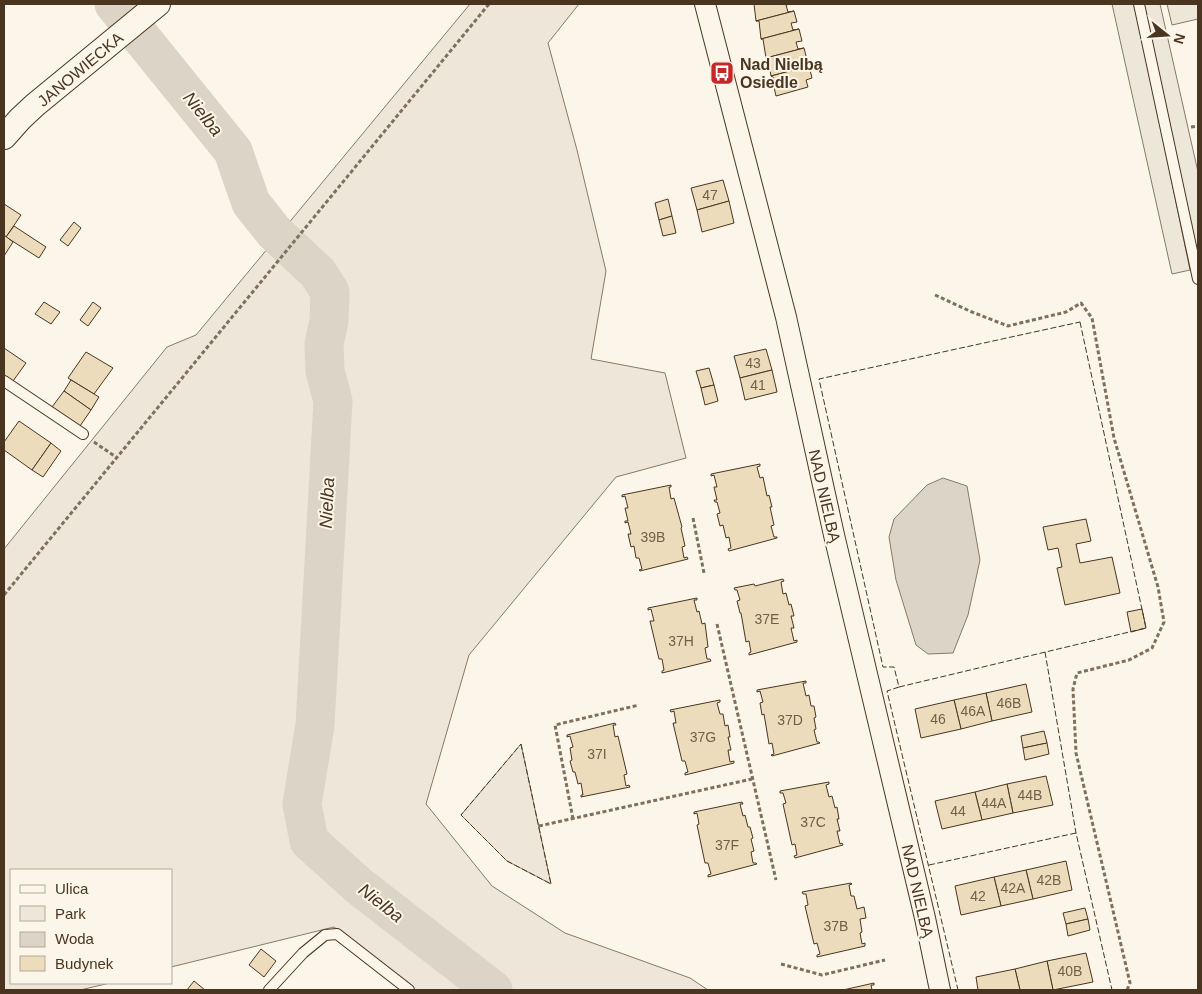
<svg xmlns="http://www.w3.org/2000/svg" width="1202" height="994" viewBox="0 0 1202 994" font-family="Arial,sans-serif">
  <style>
    .green { fill: #ede6d9; stroke: #887966 }
    .parking { fill: #ede7d9; stroke: #887966 }
    .water { fill: #dcd4c6; stroke: #887966 }
    .lines { fill: none; stroke-linecap: round; stroke-linejoin: round }
    .river { stroke: #dcd4c6; stroke-width: 39 }
    .building { fill: #ecdcbc; stroke: #4a3520 }
    .service-casing { stroke: #4a3520; stroke-width: 12 }
    .minor-casing { stroke: #4a3520; stroke-width: 22 }
    .tertiary-casing { stroke: #4a3520; stroke-width: 26 }
    .path { stroke: #7f6f5c; stroke-width: 3; stroke-dasharray: 4 2.5; stroke-linecap: butt }
    .service { stroke: #fbf6e9; stroke-width: 10 }
    .minor { stroke: #fbf6e9; stroke-width: 20 }
    .tertiary { stroke: #fbf6e9; stroke-width: 24 }
    .fence { stroke: #4a3520; stroke-width: 1; stroke-dasharray: 6 2.5; stroke-linecap: butt }
    .labels { text-anchor: middle; stroke-width: 4; stroke-linejoin: round; paint-order: stroke }
    .number-label { font-size: 14px; fill: #725f47 }
    .poi-label { font-size: 16px; font-weight: bold; fill: #4a3520; stroke: #fbf6e9; text-anchor: start }
    .street-label { font-size: 16px; fill: #4a3520; stroke: #fbf6e9 }
    .water-label { font-size: 18px; font-style: italic; fill: #4a3520; stroke: #fbf6e9 }
  </style>
  <rect width="100%" height="100%" fill="#fbf6e9"/>
  <g class="green">
    <path d="M 470,4 L 579,4 L 548,43 L 577,150 L 606,271 L 591,359 L 665,373 L 686,458 L 616,477 L 469,655 L 426,804 L 492,886 L 565,933 L 690,978 L 708,990 L 415,990 L 334,927 L 171,967 L 171,870 L 11,870 L 11,983 L 110,983 L 80,990 L 4,990 L 4,549 L 167,347 L 196,335 Z"/>
    <path d="M 521,744 L 551,884 L 507,861 L 461,815 Z"/>
  </g>
  <g class="parking">
    <path d="M 1112,4 L 1135,4 L 1190,270 L 1172,274 Z"/>
    <path d="M 1142,4 L 1160,4 L 1198,172 L 1198,256 Z"/>
    <path d="M 1167,4 L 1198,4 L 1198,19 L 1172,25 Z"/>
  </g>
  <path class="water" d="M 943,478 L 967,486 L 980,560 L 968,615 L 953,653 L 928,654 L 916,645 L 896,580 L 889,537 L 894,519 L 927,485 Z"/>
  <g class="lines">
    <path class="river" d="M 114,4 L 233,151 L 251,203 L 275,233 L 318,273 L 330,292 L 329,321 L 324,344 L 325,371 L 333,401 L 315,725 L 302,804 L 309,841 L 359,886 L 493,990"/>
  </g>
  <g class="building">
    <path d="M 754,4 L 791,4 L 786,5 L 788,12 L 794,11 L 756,21 Z"/>
    <path d="M 794,11 L 797,22 L 791,23 L 793,30 L 799,29 L 761,39 L 759,21 L 756,21 Z"/>
    <path d="M 799,29 L 802,41 L 796,42 L 798,49 L 804,48 L 766,58 L 763,39 L 761,39 Z"/>
    <path d="M 804,48 L 807,60 L 801,61 L 803,67 L 809,66 L 771,76 L 768,58 L 766,58 Z"/>
    <path d="M 809,66 L 812,78 L 806,80 L 808,87 L 776,96 L 774,87 L 776,86 L 773,77 L 771,76 Z"/>
    <path d="M 723,180 L 729,201 L 697,210 L 691,188 Z"/>
    <path d="M 668,199 L 672,216 L 659,220 L 655,203 Z"/>
    <path d="M 729,201 L 734,223 L 702,232 L 697,210 Z"/>
    <path d="M 4,204 L 21,215 L 6,237 L 4,235 Z"/>
    <path d="M 672,216 L 676,233 L 663,236 L 659,220 Z"/>
    <path d="M 74,222 L 81,228 L 68,246 L 60,240 Z"/>
    <path d="M 14,226 L 46,247 L 39,258 L 6,237 Z"/>
    <path d="M 4,235 L 13,242 L 4,256 Z"/>
    <path d="M 44,302 L 60,312 L 51,324 L 35,314 Z"/>
    <path d="M 93,302 L 101,308 L 88,326 L 80,320 Z"/>
    <path d="M 4,348 L 26,363 L 13,381 L 4,375 Z"/>
    <path d="M 766,349 L 772,370 L 740,378 L 734,356 Z"/>
    <path d="M 86,352 L 113,368 L 94,394 L 68,378 Z"/>
    <path d="M 709,368 L 714,385 L 701,388 L 696,371 Z"/>
    <path d="M 772,370 L 777,392 L 745,400 L 740,378 Z"/>
    <path d="M 71,380 L 99,397 L 91,410 L 64,391 Z"/>
    <path d="M 714,385 L 718,401 L 705,405 L 701,388 Z"/>
    <path d="M 64,391 L 91,410 L 80,426 L 52,407 Z"/>
    <path d="M 19,421 L 51,443 L 32,470 L 4,450 L 4,442 Z"/>
    <path d="M 51,443 L 61,451 L 43,477 L 32,470 Z"/>
    <path d="M 760,464 L 760,466 L 757,467 L 760,478 L 763,477 L 767,496 L 769,495 L 772,507 L 770,507 L 774,525 L 771,526 L 774,537 L 777,537 L 777,538 L 729,551 L 728,549 L 731,548 L 729,537 L 726,538 L 723,525 L 720,526 L 717,514 L 720,513 L 717,502 L 715,502 L 714,500 L 717,500 L 714,487 L 717,487 L 714,475 L 711,476 L 711,474 Z"/>
    <path d="M 671,485 L 671,487 L 669,487 L 671,499 L 674,498 L 682,527 L 681,528 L 685,546 L 682,547 L 684,558 L 687,557 L 688,559 L 640,571 L 639,570 L 642,569 L 639,558 L 636,558 L 634,546 L 631,547 L 628,534 L 631,534 L 628,522 L 625,523 L 625,521 L 628,521 L 625,508 L 628,508 L 625,496 L 622,497 L 622,495 Z"/>
    <path d="M 1086,519 L 1091,541 L 1076,544 L 1080,563 L 1112,557 L 1120,593 L 1065,605 L 1057,568 L 1062,567 L 1058,548 L 1048,550 L 1043,527 Z"/>
    <path d="M 783,579 L 784,581 L 781,582 L 783,594 L 786,593 L 789,605 L 791,604 L 794,616 L 791,616 L 794,628 L 791,628 L 794,641 L 797,640 L 797,642 L 749,655 L 749,653 L 751,652 L 749,641 L 746,642 L 741,613 L 740,613 L 737,601 L 740,600 L 737,590 L 735,590 L 734,588 L 754,584 L 755,586 Z"/>
    <path d="M 697,598 L 697,600 L 694,600 L 697,612 L 699,611 L 702,624 L 705,623 L 708,647 L 705,648 L 707,659 L 710,659 L 711,661 L 662,673 L 662,671 L 664,670 L 662,659 L 659,659 L 650,621 L 654,621 L 651,609 L 648,610 L 648,608 Z"/>
    <path d="M 1142,609 L 1146,628 L 1131,632 L 1127,612 Z"/>
    <path d="M 806,681 L 806,683 L 803,683 L 806,696 L 809,695 L 811,706 L 814,706 L 816,717 L 814,718 L 816,729 L 814,730 L 817,742 L 819,742 L 820,743 L 772,756 L 771,755 L 774,754 L 772,743 L 769,744 L 764,714 L 762,715 L 760,703 L 763,702 L 760,691 L 757,692 L 757,690 Z"/>
    <path d="M 1026,684 L 1032,712 L 992,721 L 986,693 Z"/>
    <path d="M 986,693 L 992,721 L 961,729 L 954,700 Z"/>
    <path d="M 720,700 L 720,702 L 717,703 L 720,714 L 723,714 L 725,726 L 728,725 L 730,737 L 728,737 L 731,750 L 728,750 L 730,762 L 734,761 L 734,763 L 685,775 L 685,773 L 688,772 L 685,761 L 682,761 L 673,723 L 676,723 L 674,711 L 671,712 L 670,710 Z"/>
    <path d="M 954,700 L 961,729 L 921,738 L 915,709 Z"/>
    <path d="M 615,723 L 616,725 L 613,725 L 615,737 L 618,736 L 627,774 L 624,775 L 626,786 L 629,785 L 630,787 L 581,797 L 581,795 L 583,795 L 581,783 L 578,784 L 575,772 L 573,772 L 570,761 L 572,760 L 570,748 L 573,747 L 570,736 L 567,737 L 567,735 Z"/>
    <path d="M 1044,731 L 1047,743 L 1023,748 L 1021,736 Z"/>
    <path d="M 1047,743 L 1049,754 L 1025,760 L 1023,748 Z"/>
    <path d="M 1046,776 L 1053,805 L 1013,813 L 1007,784 Z"/>
    <path d="M 829,782 L 829,784 L 826,785 L 829,797 L 832,796 L 835,808 L 837,807 L 839,819 L 837,819 L 840,831 L 837,831 L 840,844 L 842,843 L 843,845 L 795,858 L 794,856 L 797,855 L 795,844 L 792,845 L 783,804 L 786,803 L 783,793 L 780,793 L 780,791 Z"/>
    <path d="M 1007,784 L 1013,813 L 982,820 L 975,792 Z"/>
    <path d="M 975,792 L 982,820 L 942,829 L 935,801 Z"/>
    <path d="M 742,802 L 743,804 L 740,804 L 743,816 L 745,815 L 748,827 L 750,827 L 753,838 L 751,839 L 754,851 L 751,852 L 753,863 L 756,863 L 757,864 L 708,877 L 708,875 L 711,874 L 708,863 L 705,863 L 697,825 L 699,824 L 697,813 L 694,814 L 694,812 Z"/>
    <path d="M 1066,861 L 1072,890 L 1033,899 L 1026,870 Z"/>
    <path d="M 1026,870 L 1033,899 L 1001,906 L 994,877 Z"/>
    <path d="M 994,877 L 1001,906 L 961,915 L 955,886 Z"/>
    <path d="M 851,883 L 852,884 L 849,885 L 851,896 L 854,896 L 857,909 L 864,907 L 866,918 L 860,919 L 862,932 L 860,933 L 862,944 L 865,943 L 865,946 L 817,957 L 817,955 L 820,954 L 817,943 L 814,944 L 805,906 L 808,905 L 806,894 L 803,894 L 802,892 Z"/>
    <path d="M 1085,908 L 1088,919 L 1066,924 L 1063,913 Z"/>
    <path d="M 1088,919 L 1090,930 L 1068,936 L 1066,924 Z"/>
    <path d="M 261,949 L 276,961 L 264,977 L 249,965 Z"/>
    <path d="M 1086,953 L 1093,982 L 1053,990 L 1047,961 Z"/>
    <path d="M 1047,961 L 1053,990 L 1020,990 L 1015,969 Z"/>
    <path d="M 1015,969 L 1020,990 L 978,990 L 976,977 Z"/>
    <path d="M 194,981 L 205,990 L 187,990 Z"/>
    <path d="M 874,983 L 874,985 L 871,985 L 872,990 L 843,990 Z"/>
  </g>
  <g class="lines">
    <g class="service-casing">
      <g id="service">
        <path d="M 1139,4 L 1198,279"/>
        <path d="M 4,381 L 83,434"/>
        <path d="M 269,990 L 303,953 L 325,935 L 337,934 L 409,990"/>
      </g>
    </g>
    <g class="minor-casing">
      <path id="minor" d="M 705,4 L 786,317 L 834,535 L 925,918 L 940,990"/>
    </g>
    <g class="tertiary-casing">
      <path id="tertiary" d="M 4,137 L 20,119 L 35,105 L 158,4"/>
    </g>
    <g class="path">
      <path d="M 1191,127 L 1198,126"/>
      <path d="M 935,295 L 972,312 L 1008,326 L 1066,312 L 1081,303 L 1092,318 L 1114,438 L 1158,587 L 1164,622 L 1152,648 L 1129,660 L 1077,673 L 1073,689 L 1076,753 L 1130,983 L 1127,990"/>
      <path d="M 94,442 L 116,457"/>
      <path d="M 693,518 L 704,573"/>
      <path d="M 4,595 L 489,4"/>
      <path d="M 717,624 L 776,880"/>
      <path d="M 573,819 L 555,725 L 639,705"/>
      <path d="M 539,826 L 752,779"/>
      <path d="M 781,964 L 822,975 L 885,960"/>
    </g>
    <use href="#service" class="service"/>
    <use href="#minor" class="minor"/>
    <use href="#tertiary" class="tertiary"/>
    <g class="fence">
      <path d="M 1080,322 L 1146,628 L 899,687 L 894,667 L 883,667 L 819,379 Z"/>
      <path d="M 1045,652 L 1076,833 L 1112,990"/>
      <path d="M 899,687 L 887,691 L 958,990"/>
      <path d="M 521,744 L 551,884 L 507,861 L 461,815 Z"/>
      <path d="M 929,865 L 1076,833"/>
    </g>
  </g>
  <defs>
    <g id="bus-square" transform="scale(1.25)"><rect x="-9" y="-9" width="18" height="18" rx="4" fill="#c62828" stroke="#fbf6e9"/><path d="M-5-6H5V4H4V6H2V4H-2V6H-4V4H-5ZM-3.5-4V0h7V-4ZM-3.5 1.2v1.5H-2V1.2ZM2 1.2v1.5H3.5V1.2Z" fill="#fff"/></g>
  </defs>
  <g fill-rule="evenodd">
    <use href="#bus-square" x="722" y="73"/>
  </g>
  <g class="labels">
    <g class="number-label">
      <text x="710" y="200">47</text>
      <text x="753" y="368">43</text>
      <text x="758" y="390">41</text>
      <text x="653" y="542">39B</text>
      <text x="767" y="624">37E</text>
      <text x="681" y="646">37H</text>
      <text x="1009" y="708">46B</text>
      <text x="973" y="716">46A</text>
      <text x="938" y="724">46</text>
      <text x="790" y="725">37D</text>
      <text x="703" y="742">37G</text>
      <text x="597" y="759">37I</text>
      <text x="1030" y="800">44B</text>
      <text x="994" y="808">44A</text>
      <text x="958" y="816">44</text>
      <text x="813" y="827">37C</text>
      <text x="727" y="850">37F</text>
      <text x="1049" y="885">42B</text>
      <text x="1013" y="893">42A</text>
      <text x="978" y="901">42</text>
      <text x="836" y="931">37B</text>
      <text x="1070" y="976">40B</text>
    </g>
    <g class="poi-label">
      <text x="740" y="70">Nad Nielbą<tspan x="740" dy="18">Osiedle</tspan></text>
    </g>
    <g class="street-label">
      <text transform="translate(80 69) rotate(-40)" y="6">JANOWIECKA</text>
      <text transform="translate(825 496) rotate(77)" y="6">NAD NIELBĄ</text>
      <text transform="translate(918 891) rotate(77)" y="6">NAD NIELBĄ</text>
    </g>
    <g class="water-label">
      <text transform="translate(203 114) rotate(51)" y="6">Nielba</text>
      <text transform="translate(327 503) rotate(-87)" y="6">Nielba</text>
      <text transform="translate(381 903) rotate(38)" y="6">Nielba</text>
    </g>
  </g>
  <rect width="1202" height="994" fill="none" stroke="#4a3520" stroke-width="10"/>
  <rect x="10" y="869" width="162" height="115" fill="#fbf6e9" stroke="#b4a999"/>
  <rect x="20" y="885" width="25" height="8" fill="#fbf6e9" stroke="#b4a999"/>
  <text x="55" y="894" font-size="15" fill="#4a3520">Ulica</text>
  <rect x="20" y="906" width="25" height="15" fill="#ede6d9" stroke="#b4a999"/>
  <text x="55" y="919" font-size="15" fill="#4a3520">Park</text>
  <rect x="20" y="932" width="25" height="15" fill="#dcd4c6" stroke="#b4a999"/>
  <text x="55" y="944" font-size="15" fill="#4a3520">Woda</text>
  <rect x="20" y="956" width="25" height="15" fill="#ecdcbc" stroke="#b4a999"/>
  <text x="55" y="969" font-size="15" fill="#4a3520">Budynek</text>
  <g transform="translate(1167 35) rotate(107)" stroke="#fbf6e9" stroke-width="4" paint-order="stroke">
  <path d="M0-4L9 19L0 12L-9 19Z" fill="#4a3520"/>
  <text y="-8" font-size="14" font-weight="bold" text-anchor="middle" fill="#4a3520">N</text>
  </g>
</svg>
